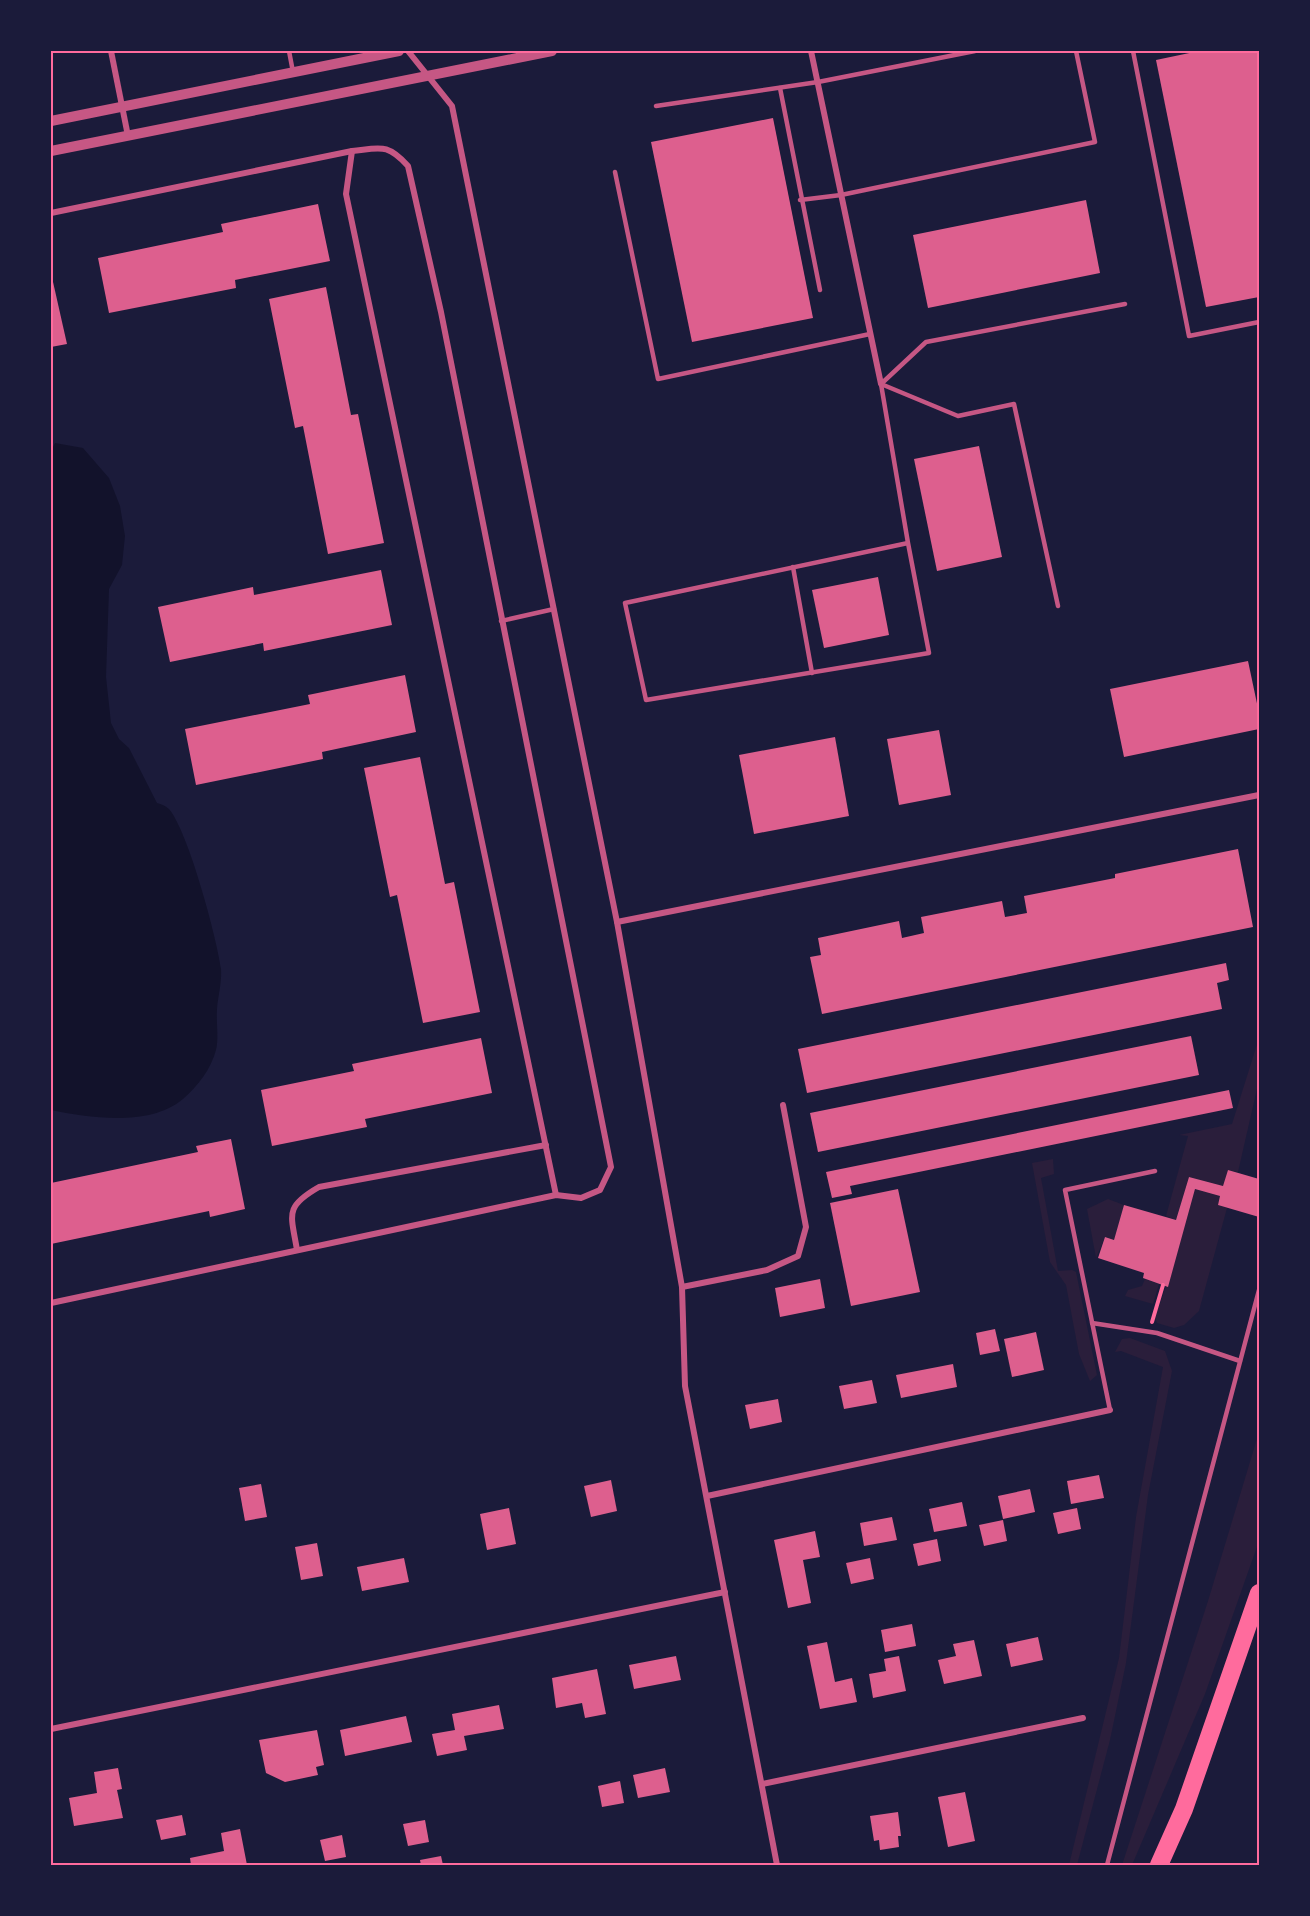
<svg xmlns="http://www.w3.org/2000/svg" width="1310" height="1916" viewBox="0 0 1310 1916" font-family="'Exo 2',sans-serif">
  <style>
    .green { fill: #2a1e3b }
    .water { fill: #12122b }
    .building { fill: #dd5f8e }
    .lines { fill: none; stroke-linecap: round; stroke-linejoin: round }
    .path { stroke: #ff6b9d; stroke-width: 4 }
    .service { stroke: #c65784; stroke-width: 4.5 }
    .minor { stroke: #c65784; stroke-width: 6 }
    .tertiary { stroke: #c65784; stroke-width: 10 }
    .motorway { stroke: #ff6b9d; stroke-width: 18 }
    .neatline { fill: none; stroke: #ff6b9d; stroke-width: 2 }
  </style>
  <rect width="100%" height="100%" fill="#1b1b3a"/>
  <g class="green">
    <path d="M 1259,1038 L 1259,1080 L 1238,1172 L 1228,1170 L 1223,1186 L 1189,1177 L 1176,1220 L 1166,1216 L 1188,1136 L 1179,1135 L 1232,1124 Z"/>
    <path d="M 1053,1159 L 1054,1174 L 1041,1178 L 1058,1271 L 1072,1270 L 1076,1272 L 1097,1375 L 1090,1381 L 1079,1354 L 1066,1285 L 1050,1262 L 1032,1163 Z"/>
    <path d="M 1195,1189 L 1220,1196 L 1218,1205 L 1227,1208 L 1199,1311 L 1184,1325 L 1174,1328 L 1157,1323 L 1155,1318 L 1166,1286 L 1168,1286 Z"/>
    <path d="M 1108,1199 L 1124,1205 L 1114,1240 L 1105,1237 L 1096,1258 L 1087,1209 Z"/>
    <path d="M 1145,1279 L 1159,1284 L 1153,1304 L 1125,1296 L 1128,1290 L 1142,1286 Z"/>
    <path d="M 1130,1338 L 1165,1351 L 1172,1371 L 1148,1495 L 1126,1663 L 1110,1740 L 1077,1865 L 1069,1865 L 1119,1658 L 1136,1517 L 1163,1367 L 1121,1351 L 1115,1352 L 1122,1339 Z"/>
    <path d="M 1259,1432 L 1259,1541 L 1205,1694 L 1132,1865 L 1122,1865 L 1208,1601 Z"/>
  </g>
  <path class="water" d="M 55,443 L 83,448 L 109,478 L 120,506 L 125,536 L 122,565 L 109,589 L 106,677 L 111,723 L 119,739 L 129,748 L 157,803 C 161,804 166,806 169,809 C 188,831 217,938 221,969 C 222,982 218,996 217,1009 C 216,1022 219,1038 216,1050 C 211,1069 198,1086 183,1099 C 150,1127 90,1118 51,1110 L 51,451 Z"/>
  <g class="building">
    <path d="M 1199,51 L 1259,51 L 1259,297 L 1206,307 L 1156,60 Z"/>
    <path d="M 773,118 L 813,318 L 692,342 L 651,142 Z"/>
    <path d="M 1086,200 L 1100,273 L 928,308 L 913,235 Z"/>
    <path d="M 318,204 L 330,261 L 235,280 L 236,288 L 109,313 L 98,258 L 223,232 L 221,224 Z"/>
    <path d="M 51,273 L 67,344 L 51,347 Z"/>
    <path d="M 326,287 L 351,415 L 358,414 L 384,543 L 328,554 L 303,426 L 295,428 L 269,299 Z"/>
    <path d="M 979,446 L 1002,557 L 937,571 L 914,459 Z"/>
    <path d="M 381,570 L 392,625 L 264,651 L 263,643 L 170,662 L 158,607 L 253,587 L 254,595 Z"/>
    <path d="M 878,577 L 889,635 L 824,648 L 812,590 Z"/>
    <path d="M 1248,661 L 1259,713 L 1259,729 L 1124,757 L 1110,689 Z"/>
    <path d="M 405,675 L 416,732 L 322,752 L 323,759 L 196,785 L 185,729 L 310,704 L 308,695 Z"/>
    <path d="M 939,730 L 951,795 L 899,805 L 887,739 Z"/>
    <path d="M 835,737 L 849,816 L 754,834 L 739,755 Z"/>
    <path d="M 420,757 L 445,884 L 454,882 L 480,1012 L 423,1023 L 397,895 L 390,897 L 364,768 Z"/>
    <path d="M 1238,849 L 1253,927 L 822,1014 L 810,957 L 821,955 L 818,938 L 899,921 L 902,938 L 924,933 L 921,917 L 1002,901 L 1005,917 L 1027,913 L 1024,896 L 1115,878 L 1115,874 Z"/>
    <path d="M 1226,963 L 1229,980 L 1217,983 L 1222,1009 L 807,1093 L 798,1049 Z"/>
    <path d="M 1191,1036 L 1199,1075 L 818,1152 L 810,1113 Z"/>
    <path d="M 481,1038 L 492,1093 L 365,1119 L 367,1127 L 272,1146 L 261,1090 L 354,1071 L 352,1064 Z"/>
    <path d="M 1229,1090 L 1233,1108 L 850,1186 L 852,1194 L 832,1198 L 826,1172 Z"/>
    <path d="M 231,1139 L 245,1209 L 210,1217 L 209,1211 L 51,1244 L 51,1183 L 198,1152 L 196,1146 Z"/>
    <path d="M 1228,1170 L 1259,1179 L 1259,1217 L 1218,1205 L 1220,1196 L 1195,1189 L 1168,1287 L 1143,1278 L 1144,1273 L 1098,1258 L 1105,1237 L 1114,1240 L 1124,1205 L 1176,1220 L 1189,1177 L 1223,1186 Z"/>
    <path d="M 898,1189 L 920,1292 L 851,1306 L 830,1203 Z"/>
    <path d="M 820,1279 L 825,1308 L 780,1317 L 775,1288 Z"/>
    <path d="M 995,1329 L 1000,1351 L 980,1355 L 976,1333 Z"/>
    <path d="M 1036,1332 L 1044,1370 L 1012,1377 L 1004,1339 Z"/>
    <path d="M 953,1364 L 957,1387 L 901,1398 L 896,1375 Z"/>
    <path d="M 872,1380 L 877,1403 L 844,1409 L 839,1386 Z"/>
    <path d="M 778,1399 L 782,1422 L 750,1429 L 745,1405 Z"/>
    <path d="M 1099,1475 L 1104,1498 L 1071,1504 L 1067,1481 Z"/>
    <path d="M 611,1480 L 617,1511 L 591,1517 L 584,1486 Z"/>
    <path d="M 261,1484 L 267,1517 L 245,1521 L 239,1488 Z"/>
    <path d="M 1030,1489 L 1035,1512 L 1003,1519 L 998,1496 Z"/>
    <path d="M 962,1502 L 967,1526 L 934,1532 L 929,1509 Z"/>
    <path d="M 509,1508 L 516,1544 L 487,1550 L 480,1514 Z"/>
    <path d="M 1077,1508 L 1081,1529 L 1058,1534 L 1053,1513 Z"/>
    <path d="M 892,1517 L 897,1540 L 864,1546 L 860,1523 Z"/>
    <path d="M 1003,1520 L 1007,1541 L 984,1546 L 979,1525 Z"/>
    <path d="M 815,1531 L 820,1557 L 803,1560 L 811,1603 L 788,1608 L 774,1540 Z"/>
    <path d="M 937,1539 L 941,1561 L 918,1566 L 913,1544 Z"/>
    <path d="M 317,1543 L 323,1576 L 301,1580 L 295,1547 Z"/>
    <path d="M 404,1558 L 409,1582 L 362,1591 L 357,1567 Z"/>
    <path d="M 870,1558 L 874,1579 L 851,1584 L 846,1563 Z"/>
    <path d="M 912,1624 L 916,1646 L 885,1652 L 881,1630 Z"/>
    <path d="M 1038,1637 L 1043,1660 L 1011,1667 L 1006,1644 Z"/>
    <path d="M 974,1640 L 982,1676 L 944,1684 L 938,1660 L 956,1656 L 953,1644 Z"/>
    <path d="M 827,1642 L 835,1682 L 852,1678 L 857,1702 L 820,1709 L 807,1646 Z"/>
    <path d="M 676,1656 L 681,1680 L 634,1689 L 629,1665 Z"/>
    <path d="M 899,1656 L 906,1691 L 873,1698 L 869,1674 L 886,1671 L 884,1659 Z"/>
    <path d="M 597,1669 L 606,1714 L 585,1718 L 582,1703 L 556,1708 L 552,1678 Z"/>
    <path d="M 499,1705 L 504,1729 L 464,1736 L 467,1750 L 437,1756 L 432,1734 L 455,1730 L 452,1714 Z"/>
    <path d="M 406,1716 L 412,1742 L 345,1756 L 340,1730 Z"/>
    <path d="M 317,1730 L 324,1765 L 316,1767 L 318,1775 L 285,1782 L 266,1773 L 259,1740 Z"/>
    <path d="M 118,1768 L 122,1789 L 117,1790 L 123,1818 L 74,1826 L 69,1798 L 97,1793 L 94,1772 Z"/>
    <path d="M 665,1768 L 670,1792 L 638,1798 L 633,1775 Z"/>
    <path d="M 620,1781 L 624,1803 L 602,1807 L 598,1786 Z"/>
    <path d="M 965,1792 L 975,1841 L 948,1847 L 938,1797 Z"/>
    <path d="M 898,1812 L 901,1836 L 898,1836 L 899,1847 L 880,1850 L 879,1840 L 874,1841 L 870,1816 Z"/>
    <path d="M 182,1815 L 186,1835 L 161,1840 L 156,1820 Z"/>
    <path d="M 425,1820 L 429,1842 L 408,1846 L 403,1824 Z"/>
    <path d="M 240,1829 L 247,1865 L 191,1865 L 190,1858 L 224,1851 L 221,1833 Z"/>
    <path d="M 342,1835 L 346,1857 L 325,1861 L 320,1840 Z"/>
    <path d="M 441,1856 L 443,1865 L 421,1865 L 420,1860 Z"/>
  </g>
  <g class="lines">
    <path class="path" d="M 1152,1322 L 1163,1285"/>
    <g class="service">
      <path d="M 289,51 L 293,72"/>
      <path d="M 1133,51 L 1189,336 L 1259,322"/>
      <path d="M 780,88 L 820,290"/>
      <path d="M 656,106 L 818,82 L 975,51"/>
      <path d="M 615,172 L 658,379 L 870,334"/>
      <path d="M 800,200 L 841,195 L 1095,142 L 1076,51"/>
      <path d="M 881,384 L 908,543 L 625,603 L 646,700 L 929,653 L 908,543"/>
      <path d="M 881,384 L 958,416 L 1014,404 L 1058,606"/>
      <path d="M 881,384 L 926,342 L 1125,304"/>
      <path d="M 793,567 L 812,673"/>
      <path d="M 501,621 L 554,609"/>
      <path d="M 1092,1323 L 1157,1333 L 1240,1361"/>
      <path d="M 1110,1410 L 1065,1190 L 1155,1171"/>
      <path d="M 1107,1865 L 1259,1290"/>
    </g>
    <g class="minor">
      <path d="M 111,51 L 128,136"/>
      <path d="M 408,51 L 452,106 L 617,922 L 682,1287 L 685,1386 L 777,1865"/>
      <path d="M 811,51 L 881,384"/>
      <path d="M 352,151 L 346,194 L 556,1195"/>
      <path d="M 51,213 L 352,151 C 381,148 387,143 408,166 L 441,312 L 611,1167 L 600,1190 L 581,1198 L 556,1195 L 51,1303"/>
      <path d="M 617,922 L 1259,795"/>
      <path d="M 297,1250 C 291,1214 284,1207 319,1187 L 546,1145"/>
      <path d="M 682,1287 L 767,1270 L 798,1256 L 806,1227 L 783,1105"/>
      <path d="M 707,1496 L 1110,1410"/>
      <path d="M 51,1729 L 725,1592"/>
      <path d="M 762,1784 L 1083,1718"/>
    </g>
    <g class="tertiary">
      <path d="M 51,121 L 399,51"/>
      <path d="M 51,151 L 552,51"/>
    </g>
    <path class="motorway" d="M 1159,1865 L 1184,1809 L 1259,1593"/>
  </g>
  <rect width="1310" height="1916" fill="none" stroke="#1b1b3a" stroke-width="105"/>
  <rect x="52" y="52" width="1206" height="1812" class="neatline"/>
</svg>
